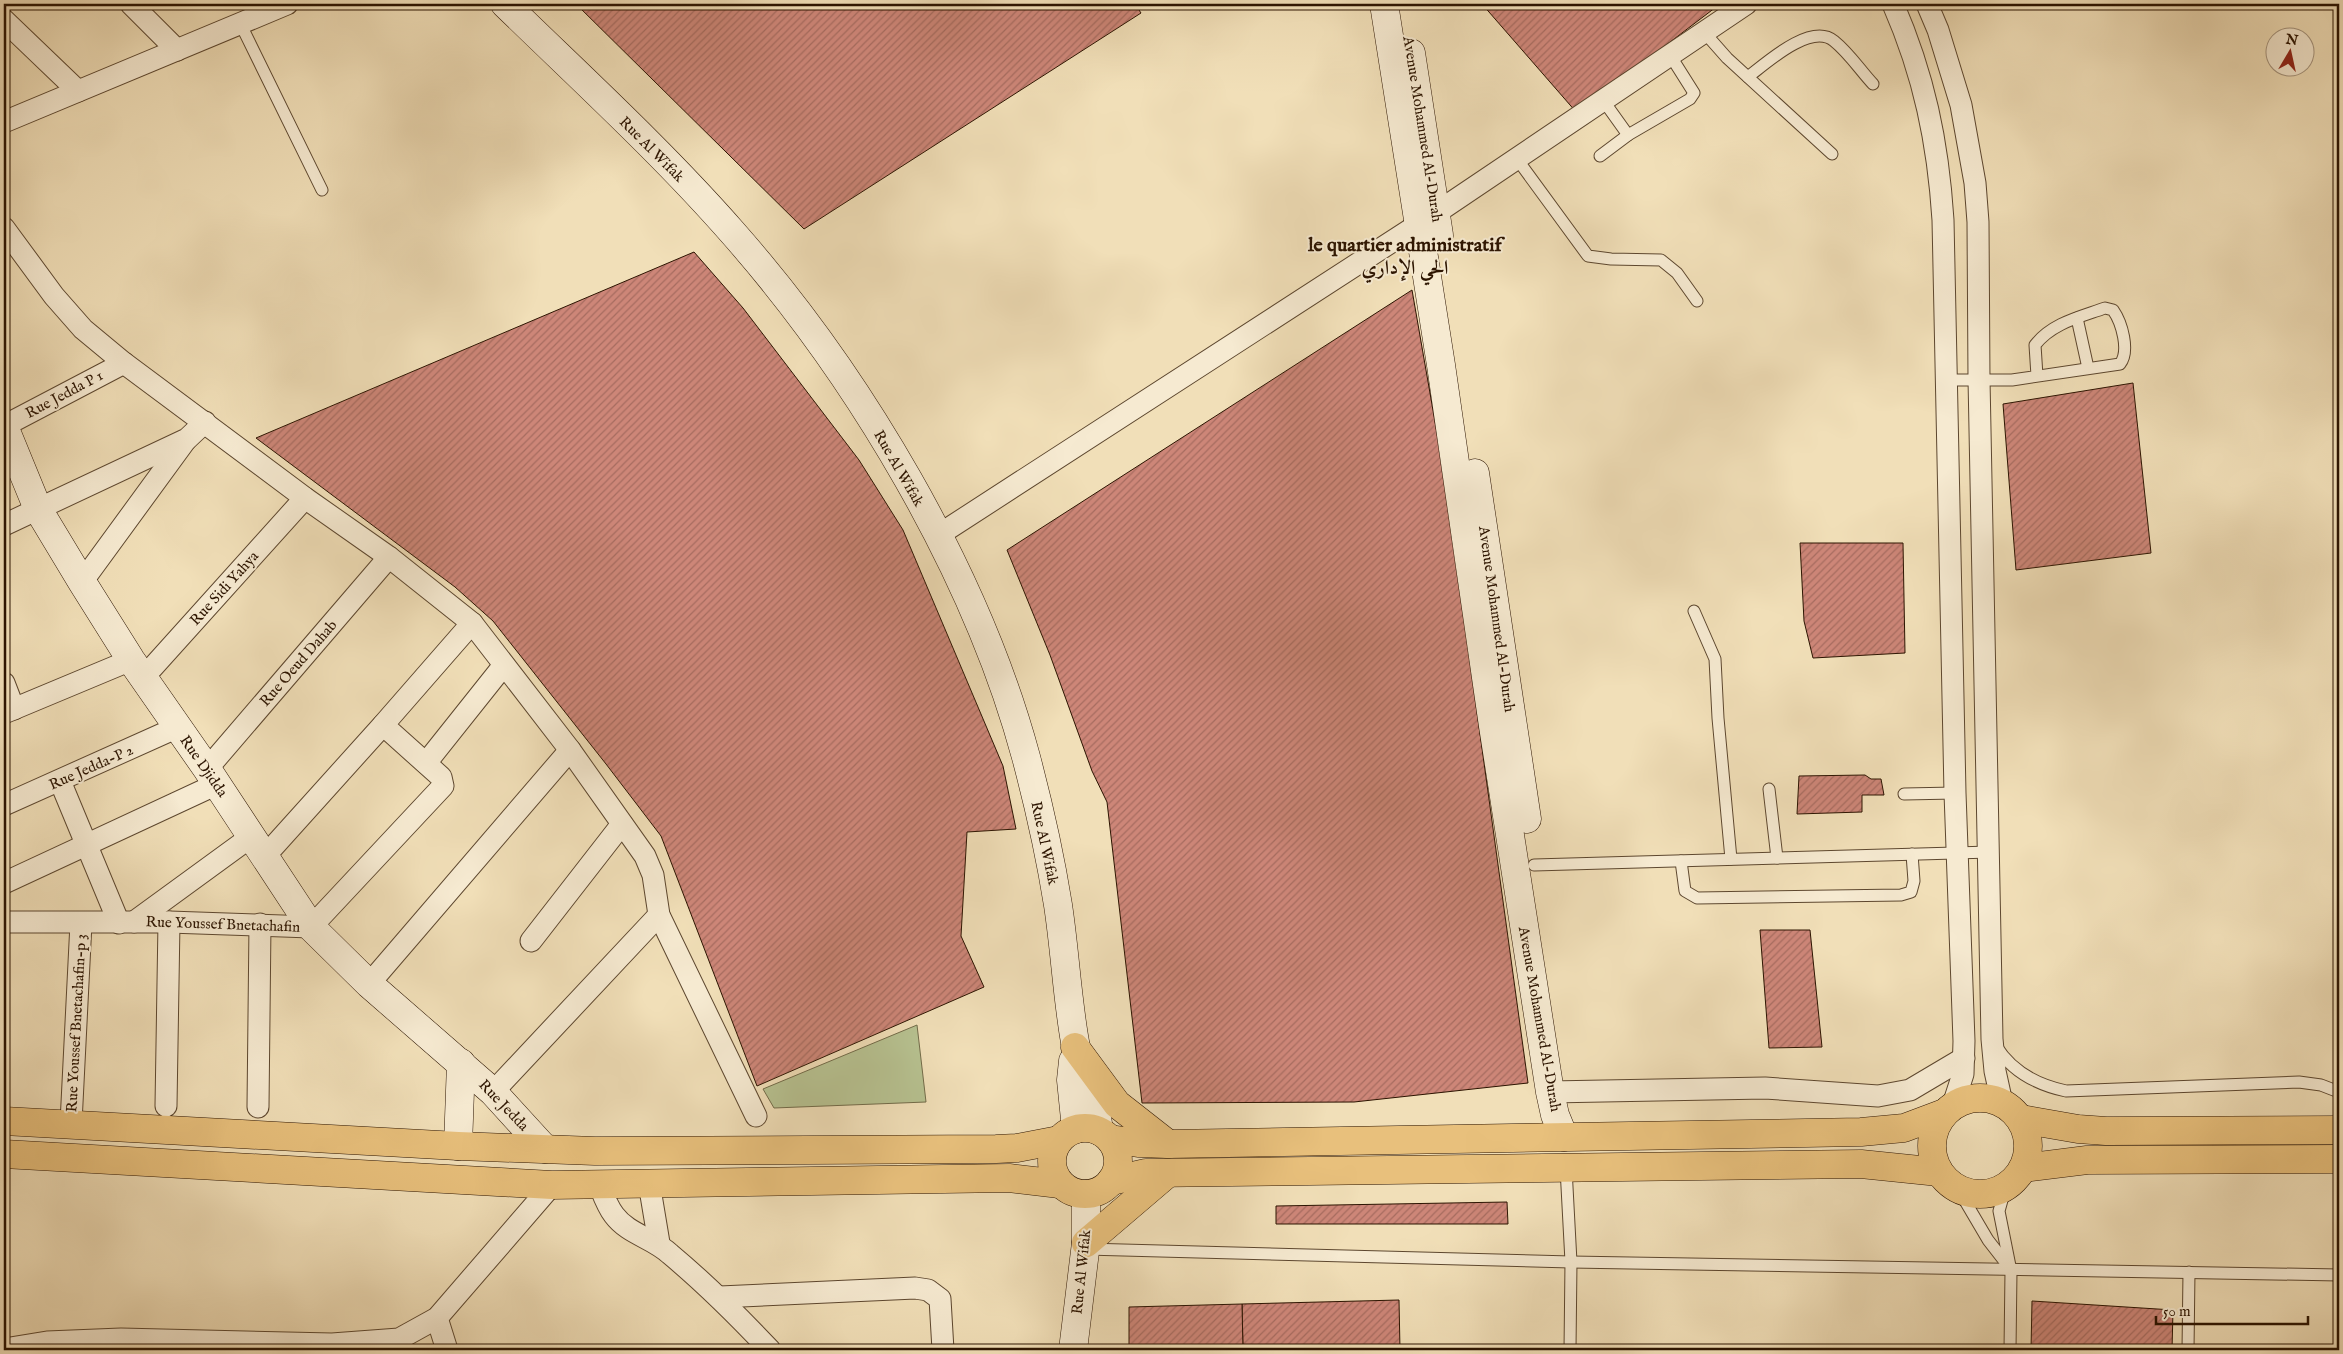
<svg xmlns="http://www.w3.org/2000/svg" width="2343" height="1354" viewBox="0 0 2343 1354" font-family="'IM FELL English',Amiri,serif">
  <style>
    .green { fill: #b7c291; stroke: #726b49 }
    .building { fill: url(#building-hatch); stroke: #2c1401 }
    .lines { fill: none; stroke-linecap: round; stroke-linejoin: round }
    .lane-casing { stroke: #5d472f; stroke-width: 13 }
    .street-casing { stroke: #5d472f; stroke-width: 23 }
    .secondary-casing { stroke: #2c1401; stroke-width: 29 }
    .highway-casing { stroke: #2c1401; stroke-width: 29 }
    .lane { stroke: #f6ead1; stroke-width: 11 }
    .street { stroke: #f6ead1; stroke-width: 21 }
    .secondary { stroke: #f6ead1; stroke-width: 28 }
    .highway { stroke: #e8c07c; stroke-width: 28 }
    .labels { text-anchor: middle; stroke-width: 4; stroke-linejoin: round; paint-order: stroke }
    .street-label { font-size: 15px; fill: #2c1401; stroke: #f6ead1 }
    .district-label { font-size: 20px; font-weight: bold; fill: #2c1401; stroke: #f6ead1 }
  </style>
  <defs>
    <pattern id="building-hatch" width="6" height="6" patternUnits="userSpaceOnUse" patternTransform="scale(1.25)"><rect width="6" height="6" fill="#cd8678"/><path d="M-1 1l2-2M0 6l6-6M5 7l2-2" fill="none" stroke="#a76c60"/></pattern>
  </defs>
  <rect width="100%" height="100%" fill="#f1dfb8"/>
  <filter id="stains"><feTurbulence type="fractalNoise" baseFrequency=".004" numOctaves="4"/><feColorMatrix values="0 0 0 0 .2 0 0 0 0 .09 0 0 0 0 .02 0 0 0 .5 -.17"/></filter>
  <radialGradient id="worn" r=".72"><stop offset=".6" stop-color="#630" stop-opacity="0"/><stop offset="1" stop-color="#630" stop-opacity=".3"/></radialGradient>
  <path class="green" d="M 917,1025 L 926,1102 L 774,1108 L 763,1089 Z"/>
  <g class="building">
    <path d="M 576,4 L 1135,4 L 1141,13 L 804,229 Z"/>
    <path d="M 1482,4 L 1720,4 L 1577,113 Z"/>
    <path d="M 694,252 L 743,308 L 859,460 L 903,530 L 1003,766 L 1016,829 L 967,832 L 961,936 L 984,987 L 757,1086 L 661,836 L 606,764 L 493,621 L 455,587 L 256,438 Z"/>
    <path d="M 1412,290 L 1445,479 L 1528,1083 L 1354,1102 L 1142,1103 L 1107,802 L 1092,771 L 1050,655 L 1007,550 Z"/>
    <path d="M 2133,383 L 2151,553 L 2016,570 L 2003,404 Z"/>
    <path d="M 1800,543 L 1903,543 L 1905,653 L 1813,658 L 1804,621 Z"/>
    <path d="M 1865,775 L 1871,779 L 1881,779 L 1884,795 L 1862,795 L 1862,812 L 1797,814 L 1799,776 Z"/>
    <path d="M 1760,930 L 1810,930 L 1822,1047 L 1769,1048 Z"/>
    <path d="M 1507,1202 L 1508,1224 L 1276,1224 L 1276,1206 Z"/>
    <path d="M 1399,1300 L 1400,1350 L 1243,1350 L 1242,1304 Z"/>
    <path d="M 2032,1301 L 2173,1310 L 2172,1350 L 2031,1350 Z"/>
    <path d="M 1242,1304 L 1243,1350 L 1129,1350 L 1129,1307 Z"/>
  </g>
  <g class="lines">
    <g class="lane-casing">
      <g id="lane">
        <path d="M 240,23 L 322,190"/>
        <path d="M 1704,32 L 1727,58 L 1832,154"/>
        <path d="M 1748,77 C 1766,63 1811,22 1834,41 C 1849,53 1860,70 1873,84"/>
        <path d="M 1603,100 L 1628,135 L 1690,99 L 1694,93 L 1670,55"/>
        <path d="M 1600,156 L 1628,135"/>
        <path d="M 1517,159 L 1588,256 L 1611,259 L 1661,260 L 1677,273 L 1697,301"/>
        <path d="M 2077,318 L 2088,368"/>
        <path d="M 1947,380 L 2012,380 L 2120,364 C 2130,351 2122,323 2113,310 L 2105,308 C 2080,317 2052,323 2035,345 L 2037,376"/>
        <path d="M 1694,611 L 1715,659 L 1718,718 L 1731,859"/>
        <path d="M 1769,789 L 1777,858"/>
        <path d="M 1904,794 L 1955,793"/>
        <path d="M 1681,861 L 1685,891 L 1697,898 L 1901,895 L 1911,892 L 1914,881 L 1912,854"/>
        <path d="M 1534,865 L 1990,852"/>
        <path d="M 1996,1046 C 2012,1072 2038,1085 2066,1091 L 2299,1082 L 2321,1085 L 2339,1092"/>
        <path d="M 1566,1168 L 1571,1262 L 1570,1350"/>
        <path d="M 2006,1186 L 1999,1211 L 2011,1271 L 2010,1350"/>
        <path d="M 1958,1189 L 1988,1240 L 2009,1267"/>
        <path d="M 1086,1249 L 1571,1262 L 2339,1275"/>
        <path d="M 2188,1350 L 2189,1272"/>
      </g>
    </g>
    <g class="street-casing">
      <g id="street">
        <path d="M 131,4 L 177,50"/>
        <path d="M 1893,4 C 1924,75 1938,142 1943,220 L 1955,793 L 1964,1041 L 1963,1074 L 1953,1105"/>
        <path d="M 1927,4 L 1938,30 L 1961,105 L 1975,183 L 1978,222 L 1979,379 L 1992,1039 L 1995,1071 L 2002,1103"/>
        <path d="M 4,20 L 78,91"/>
        <path d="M 4,122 L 287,4"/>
        <path d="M 4,228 L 54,296 L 83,329 L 124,363 L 305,498 L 389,557 L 472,623 L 570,750 L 645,856 L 653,875 L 659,915 L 756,1116"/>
        <path d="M 4,426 L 124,363"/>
        <path d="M 4,525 L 187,439 L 205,422"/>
        <path d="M 937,536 L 1436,213 L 1746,4"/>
        <path d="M 82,582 L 185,441"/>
        <path d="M 143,678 L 305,498"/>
        <path d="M 4,683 L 14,709"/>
        <path d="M 4,713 L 131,660"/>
        <path d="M 426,763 L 504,665"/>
        <path d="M 207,769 L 389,557"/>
        <path d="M 60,781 L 119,923"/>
        <path d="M 4,805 L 178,727"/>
        <path d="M 265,856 L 383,725"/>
        <path d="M 4,883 L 217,784"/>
        <path d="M 4,922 L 169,922 L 311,927 L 443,786 L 441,777 L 383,725 L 472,623"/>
        <path d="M 134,922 L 252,836"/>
        <path d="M 531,941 L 622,824"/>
        <path d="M 369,984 L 570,750"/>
        <path d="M 493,1092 L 659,915"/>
        <path d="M 1550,1092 L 1765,1088 L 1878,1096 L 1910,1090 L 1964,1058"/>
        <path d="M 166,1106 L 169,922"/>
        <path d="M 258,1107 L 260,924"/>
        <path d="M 71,1123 L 81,923"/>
        <path d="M 649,1183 L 659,1243"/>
        <path d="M 599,1184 C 603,1194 607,1206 614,1215 C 628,1234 653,1238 670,1254 C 706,1284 738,1316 770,1350"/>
        <path d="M 720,1297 L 915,1288 L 928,1290 L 940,1299 L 943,1350"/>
        <path d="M 437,1318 L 447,1350"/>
        <path d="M 4,1349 L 47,1342 L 121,1339 L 332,1344 L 399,1339 L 437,1318 L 552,1185"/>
      </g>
    </g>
    <g class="secondary-casing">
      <g id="secondary">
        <path d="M 505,4 C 582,79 662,152 733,233 C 859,376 976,572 1026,757 C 1039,806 1050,855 1058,905 C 1065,951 1067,997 1075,1042 C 1077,1057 1085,1071 1090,1086 C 1095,1101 1097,1115 1099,1131"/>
        <path d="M 1384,4 L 1441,365 L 1493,726 L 1550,1092 L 1555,1115 L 1564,1137"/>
        <path d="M 1411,53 L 1439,235"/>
        <path d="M 4,426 L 38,509 L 82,582 L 131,660 L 207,769 L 311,927 L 369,984 L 493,1092 L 545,1149"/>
        <path d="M 1475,473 L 1527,819"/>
        <path d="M 1073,1061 L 1071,1080 L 1076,1129"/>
        <path d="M 458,1146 L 461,1063"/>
        <path d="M 1073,1350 L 1086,1243 L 1086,1194"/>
      </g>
    </g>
    <g class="highway-casing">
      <g id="highway">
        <path d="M 1075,1047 L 1117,1104 L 1168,1144"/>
        <circle cx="1980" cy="1146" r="48"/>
        <path d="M 2021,1119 L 2078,1129 L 2106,1131 L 2339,1130"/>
        <path d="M 4,1121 L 458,1146 L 595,1151 L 996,1149 L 1017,1148 L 1059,1140"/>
        <circle cx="1085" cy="1161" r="33"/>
        <path d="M 1110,1139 L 1138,1143 L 1168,1144 L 1861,1132 L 1904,1128 L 1944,1113"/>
        <path d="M 4,1154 L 552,1185 L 1009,1178 L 1060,1184"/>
        <path d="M 2023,1168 L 2087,1160 L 2339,1159"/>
        <path d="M 1111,1181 L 1146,1173 L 1861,1164 L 1939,1172"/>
        <path d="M 1086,1243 L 1168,1173"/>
      </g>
    </g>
    <use href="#lane" class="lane"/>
    <use href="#street" class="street"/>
    <use href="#secondary" class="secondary"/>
    <use href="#highway" class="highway"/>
  </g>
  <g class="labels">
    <g class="street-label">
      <text transform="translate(1423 129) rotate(81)" y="5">Avenue Mohammed Al-Durah</text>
      <text transform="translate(652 149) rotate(45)" y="5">Rue Al Wifak</text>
      <text transform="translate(64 394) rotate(-28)" y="5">Rue Jedda P 1</text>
      <text transform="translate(899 468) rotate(60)" y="5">Rue Al Wifak</text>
      <text transform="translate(224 588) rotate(-48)" y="5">Rue Sidi Yahya</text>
      <text transform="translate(1497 619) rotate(82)" y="5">Avenue Mohammed Al-Durah</text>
      <text transform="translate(298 663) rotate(-49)" y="5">Rue Oeud Dahab</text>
      <text transform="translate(204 766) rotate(55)" y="5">Rue Djidda</text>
      <text transform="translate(91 767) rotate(-24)" y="5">Rue Jedda-P 2</text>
      <text transform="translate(1045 843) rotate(78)" y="5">Rue Al Wifak</text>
      <text transform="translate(223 924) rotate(2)" y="5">Rue Youssef Bnetachafin</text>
      <text transform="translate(1540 1019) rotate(80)" y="5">Avenue Mohammed Al-Durah</text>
      <text transform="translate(76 1023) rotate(-87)" y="5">Rue Youssef Bnetachafin-p 3</text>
      <text transform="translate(504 1105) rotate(46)" y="5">Rue Jedda</text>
      <text transform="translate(1081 1272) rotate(-84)" y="5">Rue Al Wifak</text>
    </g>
    <g class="district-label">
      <text x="1405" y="251">le quartier administratif<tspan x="1405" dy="23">الحي الإداري</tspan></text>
    </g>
  </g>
  <rect width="2343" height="1354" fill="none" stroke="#f1dfb8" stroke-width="20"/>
  <rect x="5" y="5" width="2333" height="1344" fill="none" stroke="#2c1401" stroke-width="2.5"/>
  <rect x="10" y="10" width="2323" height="1334" fill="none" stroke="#2c1401"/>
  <g transform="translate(2290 52) rotate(9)"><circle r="24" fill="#f6ead1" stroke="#a5947e"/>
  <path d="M0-4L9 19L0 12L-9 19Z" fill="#8f2418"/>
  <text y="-8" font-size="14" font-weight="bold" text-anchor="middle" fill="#2c1401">N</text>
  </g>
  <path d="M2156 1316v8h152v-8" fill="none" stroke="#2c1401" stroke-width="2.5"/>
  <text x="2163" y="1316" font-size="15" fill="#2c1401" stroke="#f6ead1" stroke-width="4" paint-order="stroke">50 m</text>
  <rect width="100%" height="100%" filter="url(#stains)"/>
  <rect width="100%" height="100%" fill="url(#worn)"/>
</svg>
